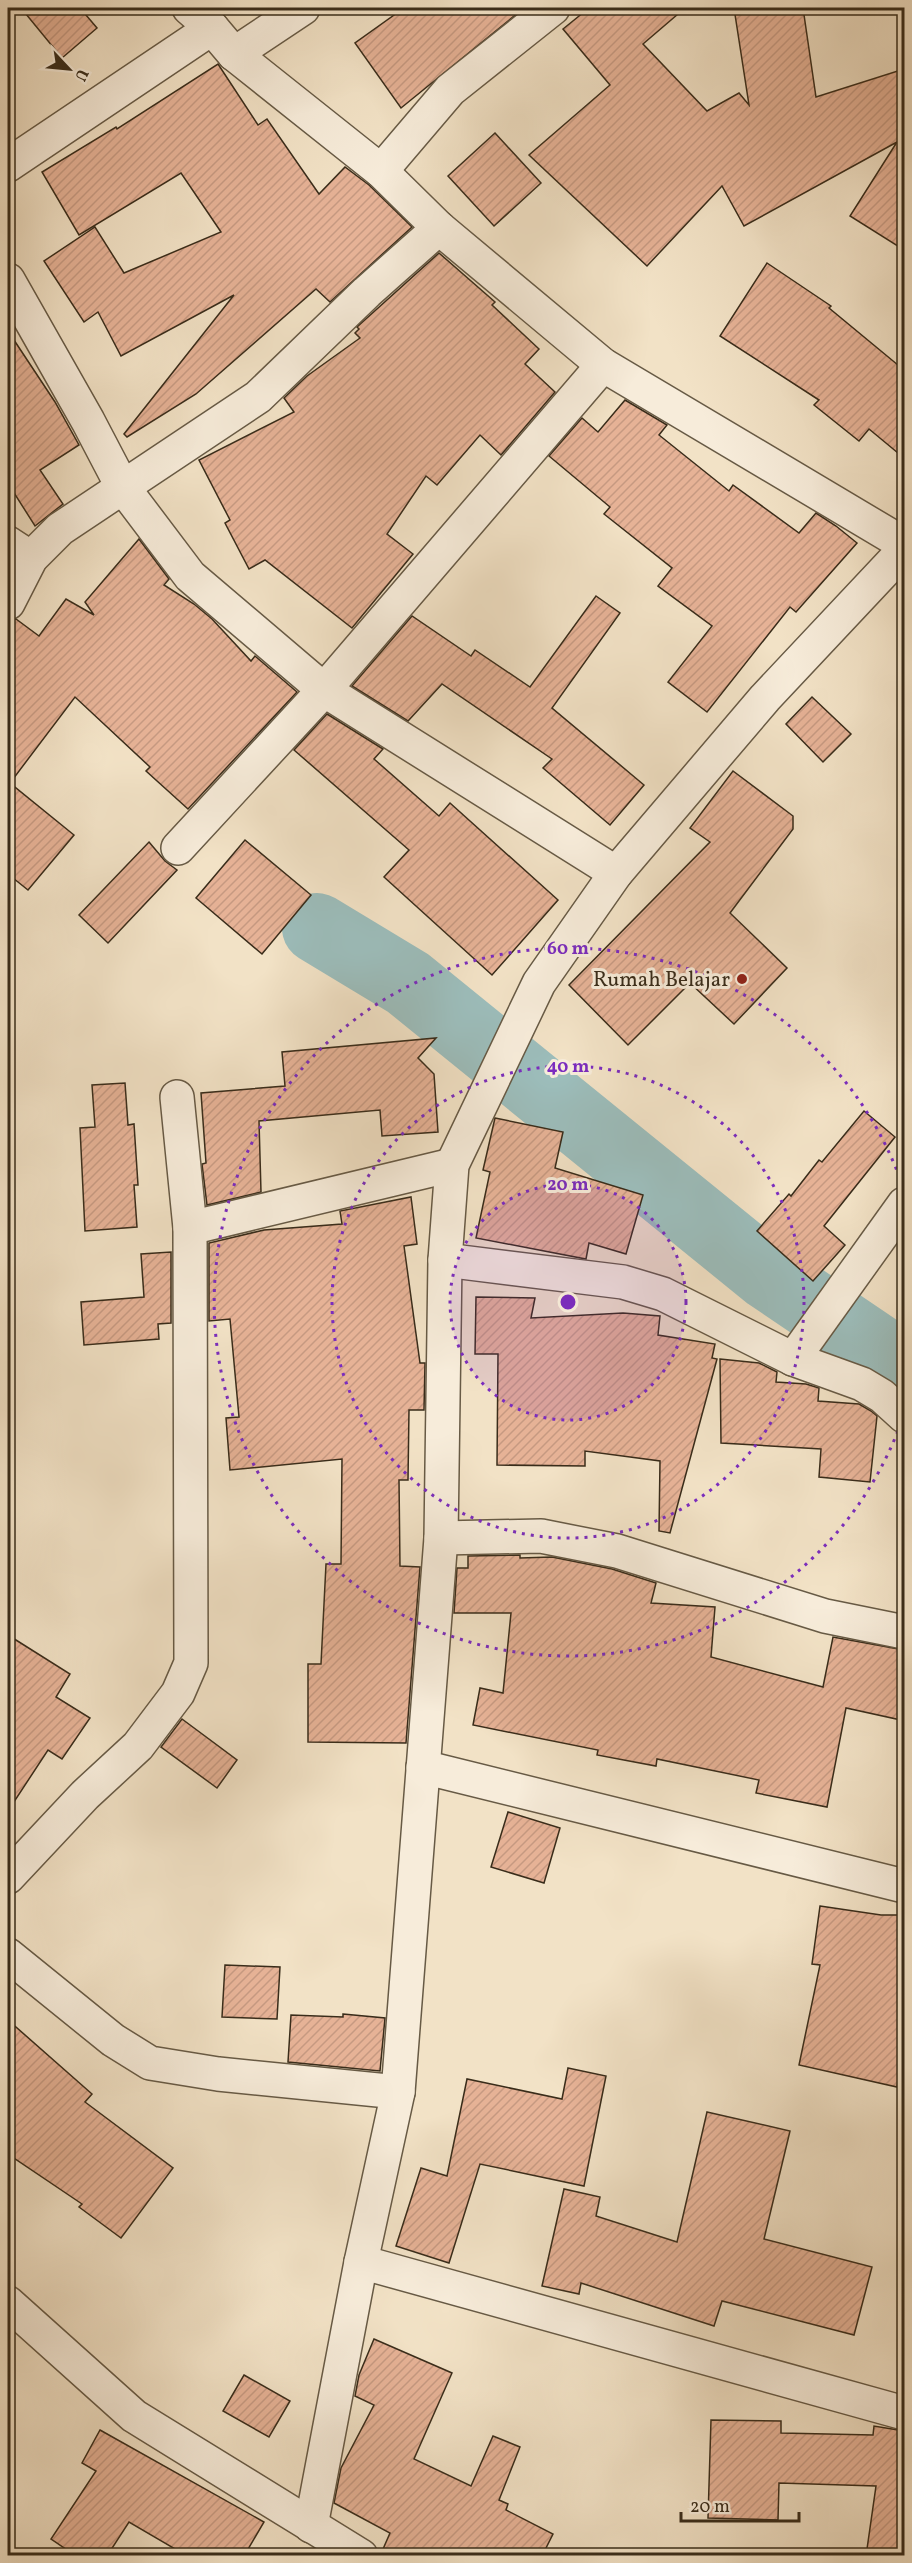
<svg xmlns="http://www.w3.org/2000/svg" width="912" height="2563" viewBox="0 0 912 2563" font-family="Vollkorn,serif">
  <style>
    .lines { fill: none; stroke-linecap: round; stroke-linejoin: round }
    .river { stroke: #9cbdbb; stroke-width: 70 }
    .building { fill: url(#building-hatch); stroke: #392c1a; stroke-width: 1.5 }
    .minor-casing { stroke: #675a45; stroke-width: 36 }
    .minor { stroke: #f7ecda; stroke-width: 33 }
    .ring { fill: none; stroke: #7b2cbf; stroke-width: 3; stroke-dasharray: 3 6 }
    .poi-dot { fill: #8f2418; stroke: #f7ecda; stroke-width: 2 }
    .labels { text-anchor: middle; stroke-width: 6; stroke-linejoin: round; paint-order: stroke }
    .poi-label { font-size: 21px; fill: #392c1a; stroke: #f7ecda; text-anchor: end }
    .centre { fill: #7b2cbf; stroke: #f7ecda; stroke-width: 3 }
    .ring-label { font-size: 18px; text-anchor: middle; font-weight: bold; fill: #7b2cbf; stroke: #f7ecda; stroke-width: 6; stroke-linejoin: round; paint-order: stroke }
  </style>
  <defs>
    <pattern id="building-hatch" width="6" height="6" patternUnits="userSpaceOnUse" patternTransform="scale(1.5)"><rect width="6" height="6" fill="#e6b296"/><path d="M-1 1l2-2M0 6l6-6M5 7l2-2" fill="none" stroke="#c69981"/></pattern>
  </defs>
  <rect width="100%" height="100%" fill="#f2e2c6"/>
  <filter id="stains"><feTurbulence type="fractalNoise" baseFrequency=".00333" numOctaves="4"/><feColorMatrix values="0 0 0 0 .2 0 0 0 0 .09 0 0 0 0 .02 0 0 0 .5 -.17"/></filter>
  <radialGradient id="worn" r=".72"><stop offset=".6" stop-color="#630" stop-opacity="0"/><stop offset="1" stop-color="#630" stop-opacity=".3"/></radialGradient>
  <g class="lines">
    <path class="river" d="M 317,928 L 408,983 L 768,1275 L 904,1367"/>
  </g>
  <g class="building">
    <path d="M 21,8 L 80,8 L 97,28 L 62,58 Z"/>
    <path d="M 404,8 L 524,8 L 401,108 L 355,43 Z"/>
    <path d="M 589,8 L 685,8 L 643,44 L 707,111 L 739,93 L 749,105 L 734,8 L 803,8 L 816,97 L 904,69 L 904,250 L 850,216 L 897,142 L 744,226 L 722,186 L 647,266 L 529,155 L 610,85 L 563,29 Z"/>
    <path d="M 218,64 L 258,125 L 267,119 L 319,194 L 345,167 L 369,185 L 412,227 L 330,302 L 316,289 L 196,394 L 127,437 L 124,434 L 234,295 L 121,356 L 98,312 L 84,322 L 44,261 L 95,227 L 124,273 L 221,232 L 181,173 L 79,235 L 42,172 L 116,127 L 117,129 Z"/>
    <path d="M 495,133 L 541,183 L 494,226 L 448,176 Z"/>
    <path d="M 439,253 L 495,302 L 492,305 L 539,349 L 525,364 L 555,392 L 501,455 L 480,435 L 437,485 L 426,476 L 387,534 L 413,554 L 352,628 L 265,560 L 249,569 L 225,523 L 230,520 L 199,460 L 294,412 L 284,398 L 307,376 L 360,338 L 355,333 L 359,329 L 357,327 Z"/>
    <path d="M 767,263 L 831,306 L 829,308 L 904,370 L 904,458 L 869,429 L 859,441 L 814,405 L 819,400 L 720,336 Z"/>
    <path d="M 8,331 L 55,402 L 79,445 L 40,470 L 63,504 L 35,526 L 11,488 L 8,490 Z"/>
    <path d="M 625,400 L 667,425 L 659,435 L 729,491 L 733,485 L 799,533 L 816,513 L 836,526 L 857,543 L 796,612 L 790,607 L 707,712 L 668,682 L 712,626 L 658,586 L 672,568 L 604,514 L 610,507 L 549,456 L 582,418 L 598,432 Z"/>
    <path d="M 139,539 L 169,579 L 164,585 L 194,604 L 212,619 L 251,661 L 255,656 L 297,692 L 188,809 L 146,771 L 150,767 L 75,697 L 10,783 L 74,835 L 28,890 L 8,874 L 8,621 L 16,619 L 39,636 L 66,599 L 94,615 L 85,602 Z"/>
    <path d="M 596,596 L 620,613 L 552,708 L 644,785 L 610,825 L 543,768 L 552,759 L 442,684 L 408,721 L 352,686 L 412,616 L 471,656 L 475,650 L 530,687 Z"/>
    <path d="M 812,697 L 851,734 L 823,762 L 786,724 Z"/>
    <path d="M 327,714 L 383,749 L 374,759 L 439,816 L 450,803 L 558,900 L 492,975 L 384,877 L 409,850 L 294,750 Z"/>
    <path d="M 733,771 L 793,816 L 793,829 L 730,913 L 787,968 L 734,1024 L 690,983 L 628,1045 L 569,985 L 710,842 L 690,828 Z"/>
    <path d="M 245,840 L 311,895 L 262,954 L 196,898 Z"/>
    <path d="M 149,842 L 165,861 L 177,870 L 108,943 L 79,915 Z"/>
    <path d="M 436,1038 L 418,1058 L 434,1074 L 438,1132 L 382,1136 L 380,1110 L 259,1121 L 261,1192 L 207,1205 L 202,1164 L 206,1163 L 201,1093 L 285,1086 L 282,1052 Z"/>
    <path d="M 125,1083 L 128,1125 L 134,1124 L 138,1185 L 134,1185 L 137,1227 L 85,1231 L 80,1128 L 95,1127 L 92,1085 Z"/>
    <path d="M 864,1111 L 895,1137 L 824,1226 L 845,1245 L 813,1281 L 757,1231 L 789,1194 L 791,1196 L 819,1160 L 822,1162 Z"/>
    <path d="M 495,1118 L 563,1132 L 555,1168 L 643,1195 L 626,1254 L 589,1243 L 586,1259 L 476,1238 L 490,1172 L 483,1170 Z"/>
    <path d="M 411,1197 L 417,1244 L 404,1246 L 420,1363 L 425,1363 L 424,1410 L 409,1410 L 408,1480 L 399,1480 L 400,1566 L 420,1567 L 406,1743 L 308,1742 L 308,1664 L 321,1664 L 326,1564 L 341,1564 L 342,1459 L 230,1470 L 226,1418 L 239,1417 L 230,1319 L 209,1321 L 209,1243 L 264,1230 L 342,1224 L 340,1211 Z"/>
    <path d="M 171,1252 L 171,1323 L 158,1324 L 159,1339 L 84,1345 L 81,1302 L 144,1297 L 141,1254 Z"/>
    <path d="M 476,1297 L 535,1298 L 531,1318 L 623,1313 L 660,1316 L 658,1335 L 715,1344 L 712,1358 L 717,1359 L 670,1533 L 659,1531 L 660,1461 L 585,1451 L 585,1466 L 497,1465 L 498,1354 L 475,1354 Z"/>
    <path d="M 720,1359 L 759,1363 L 777,1372 L 776,1382 L 806,1384 L 819,1388 L 818,1401 L 859,1404 L 871,1411 L 877,1416 L 870,1482 L 819,1477 L 821,1449 L 721,1443 Z"/>
    <path d="M 520,1555 L 520,1558 L 552,1557 L 612,1569 L 656,1583 L 651,1603 L 715,1607 L 711,1657 L 823,1687 L 833,1637 L 904,1650 L 904,1703 L 901,1720 L 846,1708 L 827,1807 L 756,1793 L 759,1780 L 657,1759 L 656,1766 L 597,1755 L 598,1750 L 473,1725 L 480,1688 L 503,1693 L 511,1613 L 454,1613 L 457,1568 L 468,1568 L 468,1556 Z"/>
    <path d="M 8,1635 L 70,1674 L 56,1697 L 90,1718 L 62,1759 L 48,1750 L 8,1811 Z"/>
    <path d="M 182,1719 L 237,1760 L 217,1788 L 161,1747 Z"/>
    <path d="M 508,1812 L 560,1828 L 544,1883 L 491,1867 Z"/>
    <path d="M 820,1906 L 881,1915 L 904,1915 L 904,2052 L 897,2087 L 799,2065 L 820,1965 L 812,1964 Z"/>
    <path d="M 225,1965 L 280,1967 L 277,2019 L 222,2017 Z"/>
    <path d="M 343,2014 L 385,2018 L 380,2071 L 288,2062 L 291,2015 L 343,2017 Z"/>
    <path d="M 8,2020 L 92,2094 L 85,2102 L 173,2168 L 121,2238 L 79,2207 L 82,2204 L 8,2154 Z"/>
    <path d="M 568,2068 L 606,2076 L 584,2186 L 480,2164 L 449,2263 L 396,2246 L 421,2168 L 447,2176 L 467,2079 L 562,2099 Z"/>
    <path d="M 707,2112 L 790,2131 L 764,2239 L 872,2267 L 854,2335 L 722,2301 L 714,2326 L 581,2283 L 579,2294 L 542,2286 L 564,2189 L 600,2197 L 596,2216 L 677,2242 Z"/>
    <path d="M 374,2339 L 452,2373 L 414,2459 L 471,2486 L 493,2436 L 520,2447 L 499,2500 L 508,2504 L 506,2510 L 553,2534 L 542,2556 L 380,2556 L 390,2533 L 334,2503 L 341,2468 L 374,2405 L 355,2396 L 359,2375 Z"/>
    <path d="M 244,2375 L 290,2401 L 269,2437 L 223,2411 Z"/>
    <path d="M 711,2420 L 781,2421 L 781,2433 L 873,2435 L 874,2426 L 904,2431 L 904,2556 L 866,2556 L 876,2486 L 779,2483 L 778,2520 L 708,2518 Z"/>
    <path d="M 100,2430 L 264,2522 L 244,2556 L 187,2556 L 129,2522 L 107,2556 L 76,2556 L 51,2539 L 96,2471 L 82,2463 Z"/>
  </g>
  <g class="lines">
    <g class="minor-casing">
      <g id="minor">
        <path d="M 189,8 L 212,28 L 234,54 L 381,171 L 439,228 L 603,365 L 904,544"/>
        <path d="M 234,54 L 303,8"/>
        <path d="M 8,165 L 212,28"/>
        <path d="M 381,171 L 450,90 L 553,8"/>
        <path d="M 8,280 L 88,421 L 122,486 L 190,576 L 324,690 L 616,873"/>
        <path d="M 8,543 L 31,558"/>
        <path d="M 8,603 L 31,558 L 60,529 L 258,397 L 367,292 L 439,228"/>
        <path d="M 178,848 L 324,690 L 603,365"/>
        <path d="M 177,1097 L 190,1228"/>
        <path d="M 445,1260 L 623,1282 L 663,1294 L 793,1359 L 862,1384 L 882,1396 L 904,1416"/>
        <path d="M 793,1359 L 904,1204"/>
        <path d="M 441,1538 L 541,1536 L 617,1551 L 825,1616 L 904,1632"/>
        <path d="M 423,1767 L 904,1886"/>
        <path d="M 8,1877 L 85,1795 L 138,1746 L 178,1693 L 191,1663 L 190,1228 L 452,1165"/>
        <path d="M 8,1955 L 113,2040 L 150,2063 L 218,2074 L 398,2092 L 361,2262 L 311,2526"/>
        <path d="M 398,2092 L 441,1538 L 445,1260 L 452,1165 L 539,983 L 616,873 L 765,698 L 904,550"/>
        <path d="M 361,2262 L 904,2413"/>
        <path d="M 8,2303 L 134,2416 L 361,2556"/>
      </g>
    </g>
    <use href="#minor" class="minor"/>
  </g>
  <circle cx="568" cy="1302" r="118" fill="#7b2cbf" fill-opacity=".12"/>
  <g class="ring">
    <circle cx="568" cy="1302" r="118"/>
    <circle cx="568" cy="1302" r="236"/>
    <path d="M904 1414A354 354 0 1 1 904 1190"/>
  </g>
  <circle class="poi-dot" cx="742" cy="979" r="6"/>
  <g class="labels">
    <g class="poi-label">
      <text x="730" y="986">Rumah Belajar</text>
    </g>
  </g>
  <circle cx="568" cy="1302" r="9" class="centre"/>
  <g class="ring-label">
    <text x="568" y="954">60 m</text>
    <text x="568" y="1072">40 m</text>
    <text x="568" y="1190">20 m</text>
  </g>
  <rect width="912" height="2563" fill="none" stroke="#f2e2c6" stroke-width="30"/>
  <rect x="9" y="9" width="894" height="2545" fill="none" stroke="#392c1a" stroke-width="3"/>
  <rect x="15" y="15" width="882" height="2533" fill="none" stroke="#392c1a" stroke-width="1.5"/>
  <g transform="translate(69 69) rotate(116)" stroke="#f7ecda" stroke-width="4.5" paint-order="stroke">
  <path d="M0-4.5L10 22L0 15L-10 22Z" fill="#392c1a"/>
  <text y="-9" font-size="16" font-weight="bold" text-anchor="middle" fill="#392c1a">U</text>
  </g>
  <path d="M681 2512v9h118v-9" fill="none" stroke="#392c1a" stroke-width="3"/>
  <text x="690" y="2512" font-size="18" fill="#392c1a" stroke="#f7ecda" stroke-width="4.5" paint-order="stroke">20 m</text>
  <rect width="100%" height="100%" filter="url(#stains)"/>
  <rect width="100%" height="100%" fill="url(#worn)"/>
</svg>
